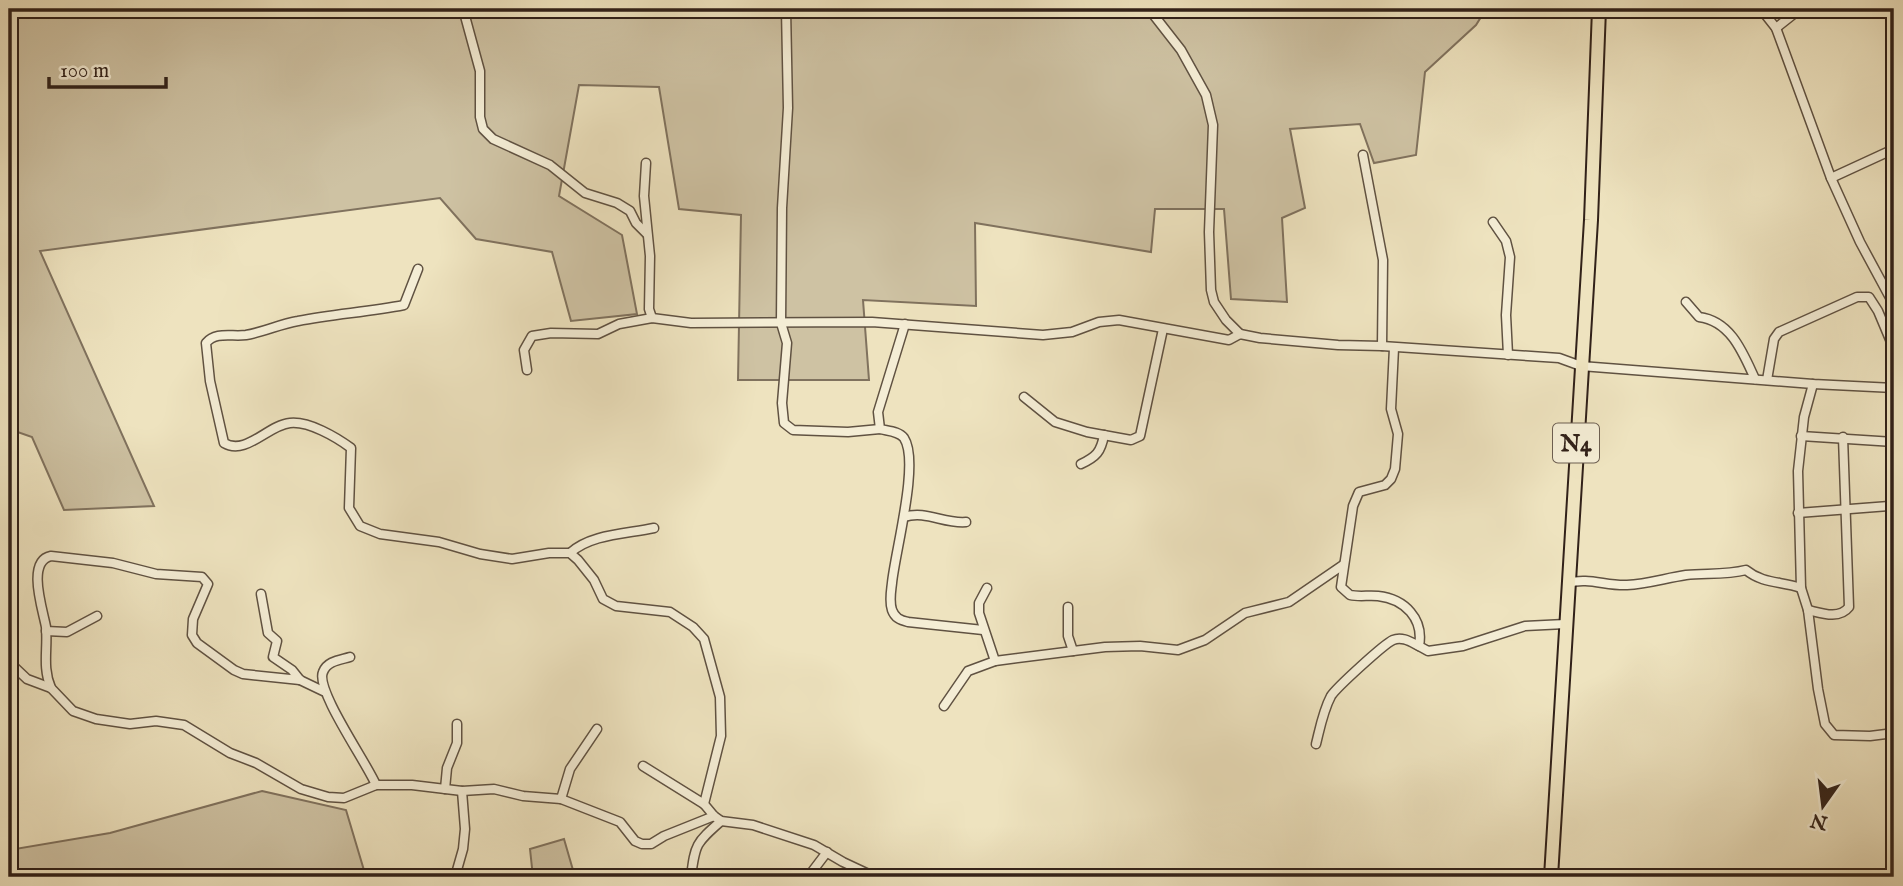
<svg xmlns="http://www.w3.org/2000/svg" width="1903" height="886" viewBox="0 0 1903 886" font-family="'IM FELL English',serif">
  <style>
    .green { fill: #cec2a3; stroke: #80725e; stroke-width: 2 }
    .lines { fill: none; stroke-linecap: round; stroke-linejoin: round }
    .minor-casing { stroke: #605242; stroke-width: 11 }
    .highway-casing { stroke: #312119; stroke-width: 16 }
    .minor { stroke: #f4edd5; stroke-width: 8 }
    .highway { stroke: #eee3bf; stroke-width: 12 }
    .labels { text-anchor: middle; stroke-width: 6; stroke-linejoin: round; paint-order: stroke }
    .shield { fill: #f4edd5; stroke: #6c5e51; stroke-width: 2 }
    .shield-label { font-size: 23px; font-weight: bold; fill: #312119 }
  </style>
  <rect width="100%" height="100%" fill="#eee3bf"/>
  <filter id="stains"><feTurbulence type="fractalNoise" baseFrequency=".00286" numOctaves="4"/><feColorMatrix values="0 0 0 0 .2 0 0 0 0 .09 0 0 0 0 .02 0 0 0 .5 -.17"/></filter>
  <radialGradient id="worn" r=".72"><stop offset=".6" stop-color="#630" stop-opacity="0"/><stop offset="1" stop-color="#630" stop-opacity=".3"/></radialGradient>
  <g class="green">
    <path d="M 9,9 L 1486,9 L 1476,25 L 1425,72 L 1416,155 L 1374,163 L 1360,124 L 1290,129 L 1305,208 L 1282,218 L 1287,302 L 1231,299 L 1224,209 L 1155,209 L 1151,252 L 975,223 L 976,306 L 863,300 L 869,380 L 738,380 L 741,215 L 679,209 L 659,87 L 579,85 L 559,196 L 622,235 L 637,314 L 571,321 L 552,252 L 476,239 L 440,198 L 40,251 L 154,506 L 64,510 L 32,437 L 9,429 Z"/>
    <path d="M 262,791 L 346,810 L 366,877 L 9,877 L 9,850 L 110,833 Z"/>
    <path d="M 564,839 L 575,877 L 533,877 L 530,849 Z"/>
  </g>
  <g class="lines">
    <g class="minor-casing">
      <g id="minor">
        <path d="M 468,9 L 465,16 L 480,71 L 480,117 L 483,129 L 493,139 L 550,165 L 585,193 L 617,203 L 630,211 L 636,223 L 647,234"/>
        <path d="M 786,9 L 788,108 L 782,208 L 781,323 L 787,343 L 782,403 L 784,423 L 793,430 L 848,432 L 880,429"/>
        <path d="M 1149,9 L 1181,50 L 1206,95 L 1213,125 L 1209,232 L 1211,290 L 1214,302 L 1226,320 L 1240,334"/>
        <path d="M 1761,9 L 1776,28 L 1831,178 L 1860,242 L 1894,305"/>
        <path d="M 1776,28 L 1800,9"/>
        <path d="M 1363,155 L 1383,260 L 1382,346"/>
        <path d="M 646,163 L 644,196 L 650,256 L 649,309 L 652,318"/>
        <path d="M 1831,178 L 1894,149"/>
        <path d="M 1493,222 L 1506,241 L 1510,257 L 1506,315 L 1508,355"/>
        <path d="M 418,269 L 404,305 C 369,312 333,314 298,321 C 280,324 264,332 246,335 C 232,337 216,331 206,343 L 210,381 L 224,443 C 246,456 268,425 290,423 C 309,421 336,437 351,448 L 349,508 L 360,526 L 380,534 L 439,542 L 480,554 L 512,559 L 549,553 L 570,553 L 578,560 L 594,580 L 603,599 L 616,606 L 670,612 L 693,627 L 704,639 L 720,697 L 721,736 L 704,804 L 714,816 L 721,821 L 753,825 L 814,845 L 843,862 L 875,877"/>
        <path d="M 1686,302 L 1699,317 C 1731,321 1743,353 1755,379"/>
        <path d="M 905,324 L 878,412 L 880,429 C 888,431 899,431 904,438 C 920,462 895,552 892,583 C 891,592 889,601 892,610 C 895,618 900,620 908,622 L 983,630"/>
        <path d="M 1394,348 L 1391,409 L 1398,434 L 1395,469 L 1391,479 L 1385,485 L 1359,492 L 1353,506 L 1341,587 L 1350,595 C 1359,597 1369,595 1378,596 C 1405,599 1424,619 1419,646 L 1428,651 L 1463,646 L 1525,626 L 1565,624"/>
        <path d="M 527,370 L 524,350 L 532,336 L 551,333 L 598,334 L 619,324 L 652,318 L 691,323 L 872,322 L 1043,335 L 1072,332 L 1099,322 L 1119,320 L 1229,340 L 1240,334 L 1260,338 L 1338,345 L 1382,346 L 1559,358 L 1581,366 L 1813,384 L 1894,388"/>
        <path d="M 1767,380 L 1774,339 L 1779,332 L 1857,297 L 1869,297 L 1878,311 L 1894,349"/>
        <path d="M 1813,384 L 1804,417 L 1798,471 L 1801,588 L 1808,610 L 1818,689 L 1825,724 L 1834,735 L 1870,736 L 1894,733"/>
        <path d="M 1024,397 L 1055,422 L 1087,432 L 1131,440 L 1140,436 L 1163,329"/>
        <path d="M 1801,436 L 1894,442"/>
        <path d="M 1081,464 C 1096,457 1101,452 1104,435"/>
        <path d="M 1798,513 L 1889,506"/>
        <path d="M 904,517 C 926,510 944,524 966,522"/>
        <path d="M 570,553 C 591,534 626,534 654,528"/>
        <path d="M 1568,583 C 1588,577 1606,586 1627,585 C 1647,584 1666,578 1686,575 C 1706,573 1726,575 1746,570 C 1763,584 1781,581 1801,588"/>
        <path d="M 987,588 L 979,603 L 979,613 L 995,661"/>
        <path d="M 261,594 L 268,633 L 277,641 L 273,657 L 292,670 L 300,680 L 323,691"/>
        <path d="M 1068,607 L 1068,636 L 1073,651"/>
        <path d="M 1808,610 C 1821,613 1839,620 1849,607 L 1843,437"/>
        <path d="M 46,631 L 67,632 L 97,616"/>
        <path d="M 350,657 C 340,660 327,661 323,672 C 315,690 367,763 376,785"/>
        <path d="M 9,662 L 27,679 L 51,688 L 73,711 L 96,719 L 130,724 L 156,721 L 184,725 L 230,753 L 256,763 L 301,789 L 328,797 L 344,798 L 376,785 L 412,785 L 462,791 L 494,789 L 523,796 L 561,799 L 620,822 L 635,841 L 642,844 L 651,844 L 664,836 L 714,816"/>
        <path d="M 51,688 C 42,667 48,649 46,627 C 43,610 26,561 51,556 L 113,563 L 156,574 L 202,577 L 208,584 L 193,619 L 192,635 L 197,643 L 234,670 L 243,674 L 300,680"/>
        <path d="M 944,706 L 968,671 L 995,661 L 1105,647 L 1140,646 L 1178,650 L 1205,640 L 1245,613 L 1289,602 L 1343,565"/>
        <path d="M 1316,744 C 1320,728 1323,711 1331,696 C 1336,688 1384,644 1393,640 C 1402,636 1411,642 1419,646"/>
        <path d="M 643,766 L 704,804"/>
        <path d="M 445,789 L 447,768 L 457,743 L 457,724"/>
        <path d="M 561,799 L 570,769 L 597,729"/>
        <path d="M 455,877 L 463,849 L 465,829 L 462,791"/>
        <path d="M 691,877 C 695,844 696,843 721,821"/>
        <path d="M 808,877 L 827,852"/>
      </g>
    </g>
    <g class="highway-casing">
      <path id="highway" d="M 1551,877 L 1591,220 L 1599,9"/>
    </g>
    <use href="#minor" class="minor"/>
    <use href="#highway" class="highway"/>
  </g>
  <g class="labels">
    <rect class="shield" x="1553" y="423.5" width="46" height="39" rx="5"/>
    <g class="shield-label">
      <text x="1576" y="451">N4</text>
    </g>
  </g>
  <rect width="1903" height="886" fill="none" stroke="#eee3bf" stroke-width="35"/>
  <rect x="10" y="10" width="1882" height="865" fill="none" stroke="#312119" stroke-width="3.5"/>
  <rect x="18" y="18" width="1868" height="851" fill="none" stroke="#312119" stroke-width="2"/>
  <g transform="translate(1823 806) rotate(194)" stroke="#f4edd5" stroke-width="5" paint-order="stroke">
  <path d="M0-5L12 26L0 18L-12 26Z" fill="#312119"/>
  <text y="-10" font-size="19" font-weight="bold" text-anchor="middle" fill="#312119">N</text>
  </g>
  <path d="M49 77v10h117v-10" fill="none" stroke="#312119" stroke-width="3.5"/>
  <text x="60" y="77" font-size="21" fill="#312119" stroke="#f4edd5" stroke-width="5" paint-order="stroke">100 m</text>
  <rect width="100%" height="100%" filter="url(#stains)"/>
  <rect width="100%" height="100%" fill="url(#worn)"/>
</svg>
